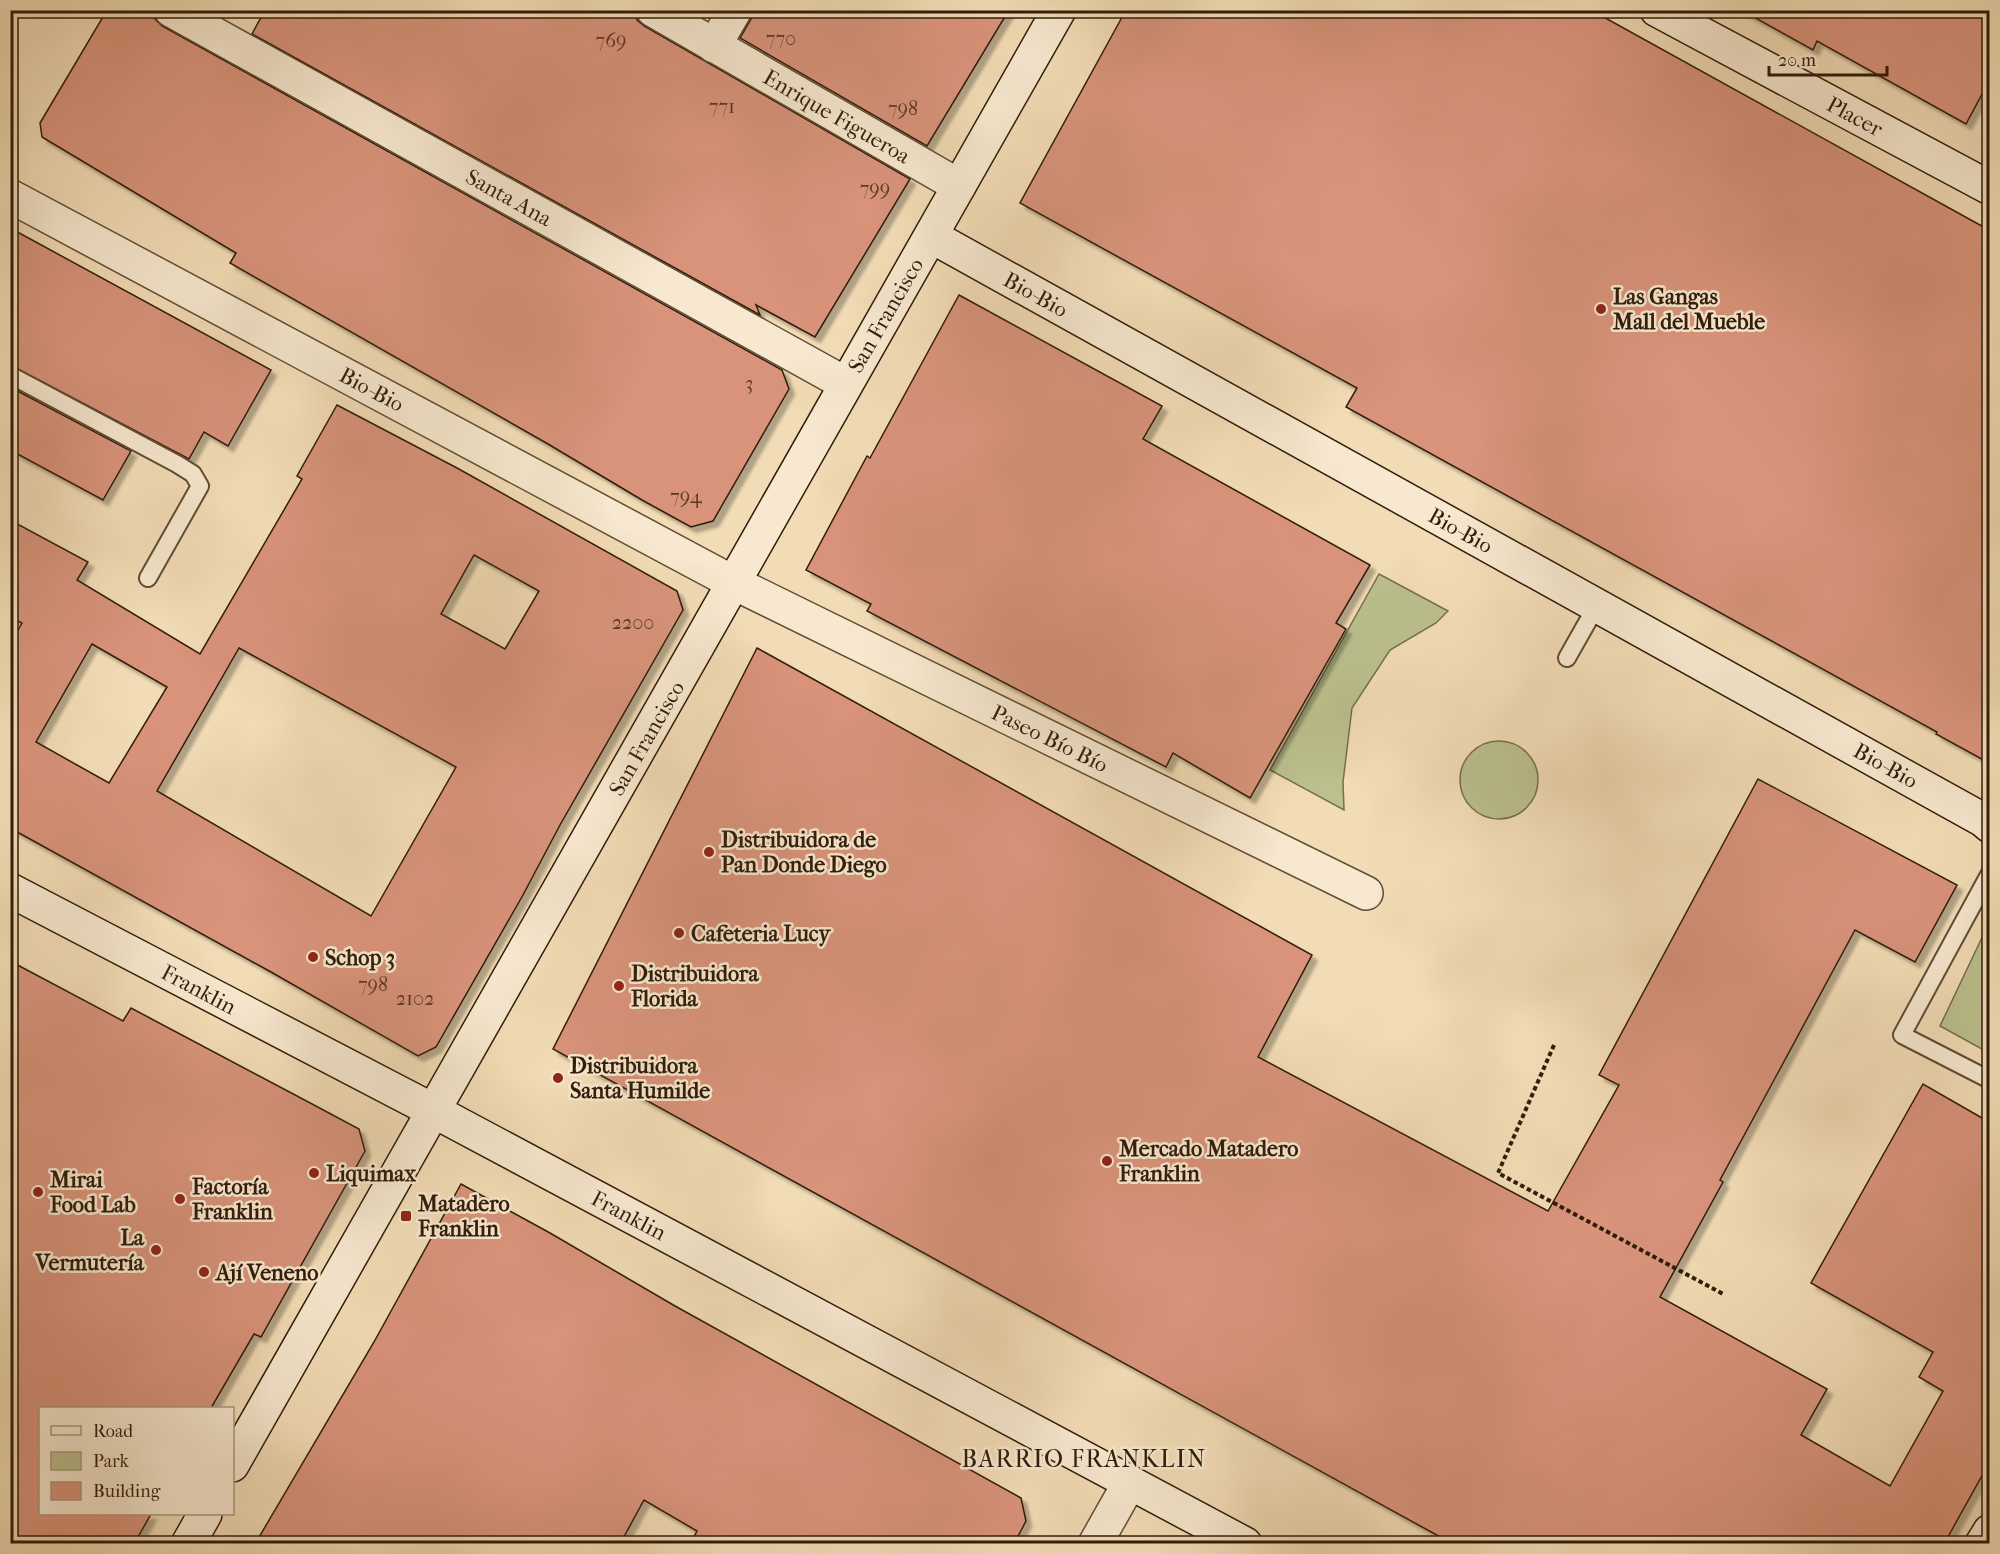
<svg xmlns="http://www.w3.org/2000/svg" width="2000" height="1554" viewBox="0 0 2000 1554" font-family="'IM FELL French Canon',serif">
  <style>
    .green { fill: #bbc08d; stroke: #766e4c; stroke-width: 1.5 }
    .building { fill: #d8937a; stroke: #311c0a; stroke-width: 1.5; fill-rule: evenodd; filter: url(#shadow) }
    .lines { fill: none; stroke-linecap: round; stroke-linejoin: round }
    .lane-casing { stroke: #614c35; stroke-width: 20 }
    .street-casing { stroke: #614c35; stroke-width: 36 }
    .secondary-casing { stroke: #311c0a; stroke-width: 36 }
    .path { stroke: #311c0a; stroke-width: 4; stroke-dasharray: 4.5 3; stroke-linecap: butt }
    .lane { stroke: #f7e8cf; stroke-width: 16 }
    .street { stroke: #f7e8cf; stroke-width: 33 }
    .secondary { stroke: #f7e8cf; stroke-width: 33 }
    .poi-dot { fill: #8f2418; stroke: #f7e8cf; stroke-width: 2 }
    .labels { text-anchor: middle; stroke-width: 5; stroke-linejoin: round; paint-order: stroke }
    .number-label { font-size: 20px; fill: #5b3a26 }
    .street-label { font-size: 22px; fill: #311c0a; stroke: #f7e8cf }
    .poi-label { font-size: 22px; font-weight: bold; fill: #311c0a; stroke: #f7e8cf; text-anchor: start }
    .neighbourhood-label { font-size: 24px; letter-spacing: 1.5px; fill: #311c0a; stroke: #f7e8cf }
  </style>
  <defs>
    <filter id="shadow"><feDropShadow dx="5.5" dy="5.5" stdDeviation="1.5" flood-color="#0004"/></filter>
  </defs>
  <rect width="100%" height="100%" fill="#f2dcb5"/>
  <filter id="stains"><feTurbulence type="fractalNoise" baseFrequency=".00333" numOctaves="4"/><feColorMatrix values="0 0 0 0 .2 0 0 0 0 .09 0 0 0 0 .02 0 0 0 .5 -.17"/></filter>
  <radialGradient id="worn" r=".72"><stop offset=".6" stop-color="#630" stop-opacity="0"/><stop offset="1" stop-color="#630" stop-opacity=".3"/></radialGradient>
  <g class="green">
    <path d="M 1379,574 L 1448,611 L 1436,623 L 1390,650 L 1352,708 L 1343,782 L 1344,810 L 1270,770 Z"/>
    <circle cx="1499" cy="780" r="39"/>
    <path d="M 1987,927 L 1990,934 L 1989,1053 L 1940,1026 Z"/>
  </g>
  <g class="building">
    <path d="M 107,10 L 142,10 L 154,18 L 162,26 L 782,370 L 789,389 L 713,521 L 691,527 L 642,500 L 548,444 L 230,263 L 236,253 L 42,137 L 40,123 Z"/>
    <path d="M 265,10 L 634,10 L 637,20 L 644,26 L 910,179 L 815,337 L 756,305 L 760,315 L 252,34 Z"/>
    <path d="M 754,10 L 1009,10 L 927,146 L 740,38 L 751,19 Z"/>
    <path d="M 1126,10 L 1591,10 L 1989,230 L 1989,763 L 1936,734 L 1937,732 L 1346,407 L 1357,388 L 1020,203 Z"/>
    <path d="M 1741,10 L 1989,10 L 1989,81 L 1966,124 L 1817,41 L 1813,50 Z"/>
    <path d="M 10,228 L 271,370 L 228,446 L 204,432 L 189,459 L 10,365 Z"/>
    <path d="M 959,295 L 1162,406 L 1143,439 L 1370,565 L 1336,623 L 1346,629 L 1250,798 L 1173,753 L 1166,767 L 867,611 L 871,604 L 806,570 L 867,456 L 870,458 Z"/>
    <path d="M 10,387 L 131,451 L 103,500 L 10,450 Z"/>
    <path d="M 337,405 L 457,468 L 677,591 L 683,610 L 560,825 L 523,895 L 436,1047 L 418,1056 L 271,972 L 10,828 L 10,644 L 22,623 L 10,617 L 10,520 L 88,562 L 77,580 L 200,654 L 302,479 L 297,476 ZM 474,555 L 539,591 L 505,649 L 441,614 ZM 92,644 L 167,687 L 109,783 L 36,742 ZM 239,648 L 456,767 L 371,916 L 157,791 Z"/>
    <path d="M 757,648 L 1312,955 L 1258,1057 L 1548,1211 L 1619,1085 L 1599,1075 L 1758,779 L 1957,885 L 1915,962 L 1855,930 L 1720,1180 L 1723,1182 L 1660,1297 L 1827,1389 L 1801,1435 L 1890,1486 L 1943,1391 L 1919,1377 L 1933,1352 L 1811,1283 L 1923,1084 L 1989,1122 L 1989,1463 L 1944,1544 L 1453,1544 L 553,1049 Z"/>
    <path d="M 10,961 L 123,1021 L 131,1008 L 314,1105 L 359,1129 L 365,1151 L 261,1337 L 254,1334 L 211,1408 L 40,1408 L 40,1514 L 151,1514 L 134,1544 L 10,1544 Z"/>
    <path d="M 461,1184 L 550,1233 L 675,1306 L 1021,1498 L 1026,1521 L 1014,1544 L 690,1544 L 697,1531 L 644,1500 L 620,1544 L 255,1544 L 374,1342 Z"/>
  </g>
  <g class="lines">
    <g class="lane-casing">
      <g id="lane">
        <path d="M 10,375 L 177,464 L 193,474 L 200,486 L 148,578"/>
        <path d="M 1567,658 L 1597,605"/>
        <path d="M 1990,873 L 1902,1035 L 1990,1080"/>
      </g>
    </g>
    <g class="street-casing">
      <g id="street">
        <path d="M 171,10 L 846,384"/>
        <path d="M 653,10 L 959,186"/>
        <path d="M 714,46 L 735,10"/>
        <path d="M 10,196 L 734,583 L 1366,893"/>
        <path d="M 1095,1544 L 1130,1482"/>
      </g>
    </g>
    <g class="secondary-casing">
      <g id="secondary">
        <path d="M 1657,10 L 1990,188"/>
        <path d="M 931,236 L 1983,820 L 1990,826"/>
        <path d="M 10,890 L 434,1111 L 1245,1544"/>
        <path d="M 232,1465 L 1059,10"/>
        <path d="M 188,1544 L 205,1514"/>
        <path d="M 1982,1544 L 1990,1531"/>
      </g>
    </g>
    <path class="path" d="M 1554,1045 L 1498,1173 L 1725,1295"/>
    <use href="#lane" class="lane"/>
    <use href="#street" class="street"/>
    <use href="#secondary" class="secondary"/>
  </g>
  <g class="poi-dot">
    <circle cx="1601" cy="309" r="6"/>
    <circle cx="709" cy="852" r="6"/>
    <circle cx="679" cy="933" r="6"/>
    <circle cx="313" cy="957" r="6"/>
    <circle cx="619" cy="986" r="6"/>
    <circle cx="558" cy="1078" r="6"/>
    <circle cx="1107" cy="1161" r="6"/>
    <circle cx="314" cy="1173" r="6"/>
    <circle cx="38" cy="1192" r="6"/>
    <circle cx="180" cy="1199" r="6"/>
    <rect x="400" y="1210" width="12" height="12" rx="3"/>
    <circle cx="156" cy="1250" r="6"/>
    <circle cx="204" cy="1272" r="6"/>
  </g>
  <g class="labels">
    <g class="number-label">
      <text x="781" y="45">770</text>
      <text x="611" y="47">769</text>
      <text x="722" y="113">771</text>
      <text x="903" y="115">798</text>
      <text x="875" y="195">799</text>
      <text x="749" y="390">3</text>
      <text x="686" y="503">794</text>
      <text x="633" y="629">2200</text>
      <text x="373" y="991">798</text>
      <text x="415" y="1005">2102</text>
    </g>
    <g class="street-label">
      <text transform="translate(837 116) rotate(30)" y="8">Enrique Figueroa</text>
      <text transform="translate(1855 116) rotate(28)" y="8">Placer</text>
      <text transform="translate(509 197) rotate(29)" y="8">Santa Ana</text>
      <text transform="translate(1036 294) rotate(29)" y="8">Bio-Bio</text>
      <text transform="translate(885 315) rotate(-60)" y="8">San Francisco</text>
      <text transform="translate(372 389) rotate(28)" y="8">Bio-Bio</text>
      <text transform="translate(1461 530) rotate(29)" y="8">Bio-Bio</text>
      <text transform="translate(646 738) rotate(-60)" y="8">San Francisco</text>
      <text transform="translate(1050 738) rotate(26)" y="8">Paseo Bío Bío</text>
      <text transform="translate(1886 765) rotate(29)" y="8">Bio-Bio</text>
      <text transform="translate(199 989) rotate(28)" y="8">Franklin</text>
      <text transform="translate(629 1215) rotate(28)" y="8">Franklin</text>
    </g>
    <g class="poi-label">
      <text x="1613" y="304">Las Gangas<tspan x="1613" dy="25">Mall del Mueble</tspan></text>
      <text x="721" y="847">Distribuidora de<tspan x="721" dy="25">Pan Donde Diego</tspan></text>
      <text x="691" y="941">Cafeteria Lucy</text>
      <text x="325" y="965">Schop 3</text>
      <text x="631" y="981">Distribuidora<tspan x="631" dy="25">Florida</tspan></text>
      <text x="570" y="1073">Distribuidora<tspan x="570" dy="25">Santa Humilde</tspan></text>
      <text x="1119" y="1156">Mercado Matadero<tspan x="1119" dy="25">Franklin</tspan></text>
      <text x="326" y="1181">Liquimax</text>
      <text x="50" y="1187">Mirai<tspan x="50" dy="25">Food Lab</tspan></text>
      <text x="192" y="1194">Factoría<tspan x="192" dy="25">Franklin</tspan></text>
      <text x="418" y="1211">Matadero<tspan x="418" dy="25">Franklin</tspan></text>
      <text x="144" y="1245" text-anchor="end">La<tspan x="144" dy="25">Vermutería</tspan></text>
      <text x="216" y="1280">Ají Veneno</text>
    </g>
    <g class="neighbourhood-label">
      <text x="1084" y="1467">BARRIO FRANKLIN</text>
    </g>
  </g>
  <rect width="2000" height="1554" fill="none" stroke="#f2dcb5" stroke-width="36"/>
  <rect x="12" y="12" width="1976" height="1530" fill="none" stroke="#311c0a" stroke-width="3"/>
  <rect x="18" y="18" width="1964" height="1518" fill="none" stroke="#311c0a" stroke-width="1.5"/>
  <rect x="39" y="1407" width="195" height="108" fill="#f7e8cf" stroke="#a89680" stroke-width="1.5"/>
  <rect x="51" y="1426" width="30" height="9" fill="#f7e8cf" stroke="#a89680" stroke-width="1.5"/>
  <text x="93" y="1437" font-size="18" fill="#311c0a">Road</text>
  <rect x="51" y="1452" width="30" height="18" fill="#bbc08d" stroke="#a89680" stroke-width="1.5"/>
  <text x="93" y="1467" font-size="18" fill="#311c0a">Park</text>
  <rect x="51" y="1482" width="30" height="18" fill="#d8937a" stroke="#a89680" stroke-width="1.5"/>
  <text x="93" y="1497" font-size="18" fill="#311c0a">Building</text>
  <path d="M1769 66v9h118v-9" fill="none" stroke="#311c0a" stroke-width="3"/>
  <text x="1778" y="66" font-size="18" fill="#311c0a" stroke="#f7e8cf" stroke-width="4.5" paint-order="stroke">20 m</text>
  <rect width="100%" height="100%" filter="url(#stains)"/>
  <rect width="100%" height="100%" fill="url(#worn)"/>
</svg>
